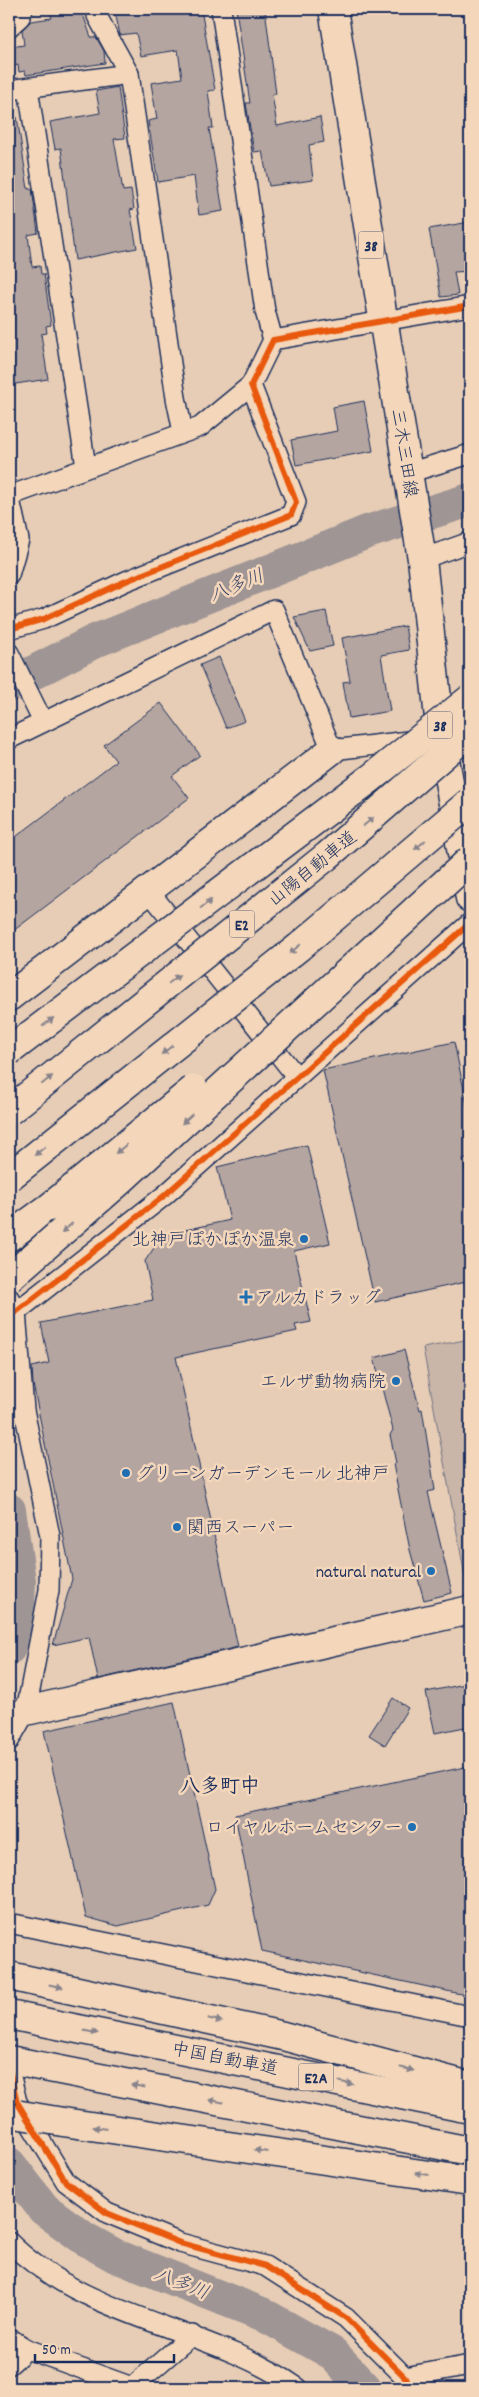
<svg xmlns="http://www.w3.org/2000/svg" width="479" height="2397" viewBox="0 0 479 2397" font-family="Dekko,'Klee One',sans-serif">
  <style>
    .green { fill: #c9b6a8; stroke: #727283 }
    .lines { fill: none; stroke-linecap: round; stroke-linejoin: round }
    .river { stroke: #9f9595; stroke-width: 34 }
    .building { fill: #b5a5a0; stroke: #1b2f5e }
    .street-casing { stroke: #1b2f5e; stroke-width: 22 }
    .secondary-casing { stroke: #1b2f5e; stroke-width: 31 }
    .primary-casing { stroke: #1b2f5e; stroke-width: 31 }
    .highway-casing { stroke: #1b2f5e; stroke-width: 31 }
    .street { stroke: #f4d7ba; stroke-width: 19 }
    .secondary { stroke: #f4d7ba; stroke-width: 28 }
    .primary { stroke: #f4d7ba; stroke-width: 28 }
    .highway { stroke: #f4d7ba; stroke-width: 28 }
    .highway-bridge-casing { stroke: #1b2f5e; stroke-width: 31; stroke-linecap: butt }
    .highway-bridge { stroke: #f4d7ba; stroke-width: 28 }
    .cycleway-casing { stroke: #f4d7ba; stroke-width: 9 }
    .cycleway { stroke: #e8590c; stroke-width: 6 }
    .oneway { fill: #88838c }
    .poi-dot { fill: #1f6fb2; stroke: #f4d7ba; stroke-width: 2 }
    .labels { text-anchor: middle; stroke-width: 5; stroke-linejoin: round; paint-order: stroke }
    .shield { fill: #f4d7ba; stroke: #5c617a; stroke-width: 1 }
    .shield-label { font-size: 16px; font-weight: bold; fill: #1b2f5e }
    .street-label { font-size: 18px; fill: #1b2f5e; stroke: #f4d7ba }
    .poi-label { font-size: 18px; fill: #1b2f5e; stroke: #f4d7ba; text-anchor: end }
    .water-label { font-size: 19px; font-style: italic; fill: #3c486c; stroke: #f4d7ba }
    .quarter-label { font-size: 20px; font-weight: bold; fill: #1b2f5e; stroke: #f4d7ba }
  </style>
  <rect width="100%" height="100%" fill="#e7cdb5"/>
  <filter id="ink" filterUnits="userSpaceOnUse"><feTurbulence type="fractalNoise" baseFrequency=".02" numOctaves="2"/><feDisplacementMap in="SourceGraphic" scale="10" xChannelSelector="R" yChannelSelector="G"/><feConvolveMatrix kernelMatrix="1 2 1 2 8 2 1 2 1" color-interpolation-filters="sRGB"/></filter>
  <g filter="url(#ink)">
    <path class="green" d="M 470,1339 L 470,1597 L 469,1598 L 423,1348 Z"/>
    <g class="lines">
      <g class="river">
        <path d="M 9,685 L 95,641 L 320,551 L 367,532 L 470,500"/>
        <path d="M 9,1510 L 19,1581 L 17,1623 L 9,1648"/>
        <path d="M 9,2164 L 44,2209 L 85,2239 L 116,2256 L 262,2314 L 332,2353 L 365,2388"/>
      </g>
    </g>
    <g class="building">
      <path d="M 49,9 L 81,9 L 91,37 L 96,37 L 104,51 L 105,63 L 26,75 L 25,71 L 19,72 L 18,65 L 13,66 L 10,47 L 24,45 L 22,30 L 31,21 L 52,18 Z"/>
      <path d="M 136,9 L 201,9 L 215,90 L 208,91 L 213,128 L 209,128 L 223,211 L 199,215 L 194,176 L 158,182 L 148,121 L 157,119 L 151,83 L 182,78 L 178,50 L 141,56 L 136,33 L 120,35 L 115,12 Z"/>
      <path d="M 236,9 L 265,9 L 276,94 L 272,94 L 277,126 L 320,117 L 324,142 L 309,145 L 313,180 L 269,186 L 262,151 L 254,152 L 246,103 L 250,103 Z"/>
      <path d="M 118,87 L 125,138 L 114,139 L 123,191 L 131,190 L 134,209 L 130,210 L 137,248 L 75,260 L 61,148 L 55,149 L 50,122 L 100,113 L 96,91 Z"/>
      <path d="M 17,117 L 28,189 L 32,189 L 35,210 L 38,233 L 28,235 L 32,267 L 40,266 L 41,274 L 44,274 L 51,325 L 46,326 L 47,333 L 41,334 L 48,379 L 9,385 L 9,118 Z"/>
      <path d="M 470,222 L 470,271 L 454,272 L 458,295 L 441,297 L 429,229 Z"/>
      <path d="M 364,401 L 373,451 L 296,465 L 291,440 L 337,431 L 333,407 Z"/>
      <path d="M 326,611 L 333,646 L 310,651 L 294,617 Z"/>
      <path d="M 405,626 L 409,650 L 381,655 L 390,711 L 349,718 L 343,682 L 350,681 L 342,638 Z"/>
      <path d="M 219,657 L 245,721 L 226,728 L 200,665 Z"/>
      <path d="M 161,703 L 200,755 L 172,776 L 189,798 L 9,934 L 9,842 L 116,761 L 104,745 Z"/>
      <path d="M 454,1042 L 470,1119 L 470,1157 L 463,1159 L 470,1191 L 470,1281 L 375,1302 L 323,1070 Z"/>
      <path d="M 307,1145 L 330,1243 L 294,1251 L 311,1322 L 295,1325 L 297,1331 L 176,1357 L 238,1647 L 98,1679 L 89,1637 L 53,1645 L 72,1579 L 33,1384 L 32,1367 L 49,1363 L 41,1323 L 153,1300 L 145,1261 L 163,1235 L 230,1220 L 217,1167 Z"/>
      <path d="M 404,1350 L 420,1410 L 422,1409 L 435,1490 L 428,1492 L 452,1593 L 424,1600 L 410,1550 L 393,1464 L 396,1463 L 390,1435 L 393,1430 L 374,1358 Z"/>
      <path d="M 470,1683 L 470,1726 L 435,1733 L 426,1692 Z"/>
      <path d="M 393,1698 L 408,1708 L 385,1745 L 369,1735 Z"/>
      <path d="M 174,1702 L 215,1889 L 208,1905 L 118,1926 L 86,1917 L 44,1731 Z"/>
      <path d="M 470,1766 L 470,1996 L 262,1951 L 235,1815 Z"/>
    </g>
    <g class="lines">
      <g class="street-casing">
        <g id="street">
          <path d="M 221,9 L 265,311 L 273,340"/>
          <path d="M 9,27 L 20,17 L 23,9"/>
          <path d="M 129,74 L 176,398 L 183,432"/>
          <path d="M 28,88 L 86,467"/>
          <path d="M 9,90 L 129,74 L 97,16 L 98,9"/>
          <path d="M 408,473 L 470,454"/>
          <path d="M 9,495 L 19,540 L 9,575"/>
          <path d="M 9,496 L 200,427 L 251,385"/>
          <path d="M 422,559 L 470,542"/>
          <path d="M 9,629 L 44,619 L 126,581 L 291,515 L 296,502 L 251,385 L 273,340 L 470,306"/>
          <path d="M 9,653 L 43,722"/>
          <path d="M 9,739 L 274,610 L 332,750 L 417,740"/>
          <path d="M 148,890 L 296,1076"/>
          <path d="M 9,1298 L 16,1312 L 24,1410 L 50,1536 L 49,1590 L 26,1711 L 9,1741"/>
          <path d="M 16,1312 L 165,1195 L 470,923"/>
          <path d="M 9,1923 L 470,2016"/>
          <path d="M 9,2069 L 17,2102 L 66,2182 L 107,2213 L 180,2243 L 265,2266 L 346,2318 L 405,2377 L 412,2388"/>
          <path d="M 9,2242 C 87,2320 210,2326 298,2388"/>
          <path d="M 9,2338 L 27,2349 L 132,2387"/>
          <path d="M 9,2365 L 27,2349"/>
          <path d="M 405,2377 L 470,2365"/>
          <path d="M 131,2388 L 192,2335"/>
        </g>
      </g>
      <g class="secondary-casing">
        <g id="secondary">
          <path d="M 9,997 L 332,750"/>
          <path d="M 26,1711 L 470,1610"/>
        </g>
      </g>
      <g class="primary-casing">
        <path id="primary" d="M 333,9 L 422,559 L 441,737 L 470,898"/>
      </g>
      <g class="highway-casing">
        <g id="highway">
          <path d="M 9,1237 L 50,1207"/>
          <path d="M 9,1976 L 283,2036 L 470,2086"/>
          <path d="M 9,2015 L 470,2109"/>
          <path d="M 9,2060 L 470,2151"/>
          <path d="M 63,2122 L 470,2181"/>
        </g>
      </g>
      <use href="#street" class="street"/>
      <use href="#secondary" class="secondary"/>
      <use href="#primary" class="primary"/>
      <use href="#highway" class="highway"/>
      <g class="highway-bridge-casing">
        <g id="highway-bridge">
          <path d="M 9,1051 L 371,778 L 470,699"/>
          <path d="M 9,1111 L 327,856 L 470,732"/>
          <path d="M 9,1177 L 299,947 L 470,802"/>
          <path d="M 50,1207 L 194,1089"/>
          <path d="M 9,1278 L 120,1181 L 470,860"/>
          <path d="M 9,2113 L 63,2122"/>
        </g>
      </g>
      <use href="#highway-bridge" class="highway-bridge"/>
      <g class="cycleway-casing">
        <g id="cycleway">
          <path d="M 9,629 L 44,619 L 126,581 L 291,515 L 296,502 L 251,385 L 273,340 L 470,306"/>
          <path d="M 16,1312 L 165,1195 L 470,923"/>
          <path d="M 9,2069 L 17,2102 L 66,2182 L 107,2213 L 180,2243 L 265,2266 L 346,2318 L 405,2377 L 412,2388"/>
        </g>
      </g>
      <use href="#cycleway" class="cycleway"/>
    </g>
    <defs><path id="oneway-solid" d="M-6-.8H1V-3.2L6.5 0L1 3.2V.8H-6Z" transform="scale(1.25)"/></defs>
    <g class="oneway">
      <use href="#oneway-solid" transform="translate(368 822) rotate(-40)"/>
      <use href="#oneway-solid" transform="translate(420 845) rotate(139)"/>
      <use href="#oneway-solid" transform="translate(206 904) rotate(-37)"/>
      <use href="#oneway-solid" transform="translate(295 949) rotate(141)"/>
      <use href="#oneway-solid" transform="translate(174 979) rotate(-39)"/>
      <use href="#oneway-solid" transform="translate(48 1022) rotate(-37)"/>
      <use href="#oneway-solid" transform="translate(167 1050) rotate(142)"/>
      <use href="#oneway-solid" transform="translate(47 1080) rotate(-39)"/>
      <use href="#oneway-solid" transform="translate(187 1119) rotate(137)"/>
      <use href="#oneway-solid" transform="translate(121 1149) rotate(141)"/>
      <use href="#oneway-solid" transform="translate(40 1151) rotate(140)"/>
      <use href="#oneway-solid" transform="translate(67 1228) rotate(138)"/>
      <use href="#oneway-solid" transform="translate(56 1986) rotate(12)"/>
      <use href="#oneway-solid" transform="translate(215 2020) rotate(13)"/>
      <use href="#oneway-solid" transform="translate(91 2032) rotate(11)"/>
      <use href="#oneway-solid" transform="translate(407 2069) rotate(14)"/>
      <use href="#oneway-solid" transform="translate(346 2083) rotate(11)"/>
      <use href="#oneway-solid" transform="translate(138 2086) rotate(-169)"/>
      <use href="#oneway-solid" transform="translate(216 2101) rotate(-169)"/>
      <use href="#oneway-solid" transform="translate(100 2128) rotate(-172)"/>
      <use href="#oneway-solid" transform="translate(261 2151) rotate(-172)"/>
      <use href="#oneway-solid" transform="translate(422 2174) rotate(-172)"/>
    </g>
  </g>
  <g class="poi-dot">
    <circle cx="304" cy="1239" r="5"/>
    <path d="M243.5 1289.5h5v5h5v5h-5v5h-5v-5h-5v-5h5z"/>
    <circle cx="396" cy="1381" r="5"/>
    <circle cx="126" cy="1473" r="5"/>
    <circle cx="177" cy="1527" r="5"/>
    <circle cx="431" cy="1571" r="5"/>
    <circle cx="412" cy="1827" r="5"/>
  </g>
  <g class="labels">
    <g class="shield">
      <rect x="358.5" y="231.5" width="25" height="27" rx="4"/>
      <rect x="427.5" y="711.5" width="25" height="27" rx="4"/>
      <rect x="229.5" y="910.5" width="25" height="27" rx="4"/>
      <rect x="298.5" y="2063.5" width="35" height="27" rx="4"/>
    </g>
    <g class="shield-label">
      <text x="371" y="251">38</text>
      <text x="440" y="731">38</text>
      <text x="242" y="930">E2</text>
      <text x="316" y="2083">E2A</text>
    </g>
    <g class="street-label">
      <text transform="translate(405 453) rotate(81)" y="6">三木三田線</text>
      <text transform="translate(312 868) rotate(-39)" y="6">山陽自動車道</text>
      <text transform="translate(225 2058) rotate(11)" y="6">中国自動車道</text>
    </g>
    <g class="poi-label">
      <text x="294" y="1245">北神戸ぽかぽか温泉</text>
      <text x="256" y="1303" text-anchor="start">アルカドラッグ</text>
      <text x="386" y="1387">エルザ動物病院</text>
      <text x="136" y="1479" text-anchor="start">グリーンガーデンモール 北神戸</text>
      <text x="187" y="1533" text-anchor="start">関西スーパー</text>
      <text x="421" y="1577">natural natural</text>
      <text x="402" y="1833">ロイヤルホームセンター</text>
    </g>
    <g class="water-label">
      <text transform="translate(236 584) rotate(-22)" y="7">八多川</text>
      <text transform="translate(182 2282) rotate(22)" y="7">八多川</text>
    </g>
    <g class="quarter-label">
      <text x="220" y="1792">八多町中</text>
    </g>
  </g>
  <rect width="479" height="2397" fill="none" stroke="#f4d7ba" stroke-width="30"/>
  <rect x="15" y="15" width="449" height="2367" fill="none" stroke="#1b2f5e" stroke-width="2" filter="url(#ink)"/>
  <path d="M35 2354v8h139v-8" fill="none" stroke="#1b2f5e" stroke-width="2.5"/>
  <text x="42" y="2354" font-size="15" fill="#1b2f5e" stroke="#f4d7ba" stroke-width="4" paint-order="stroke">50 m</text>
</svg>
